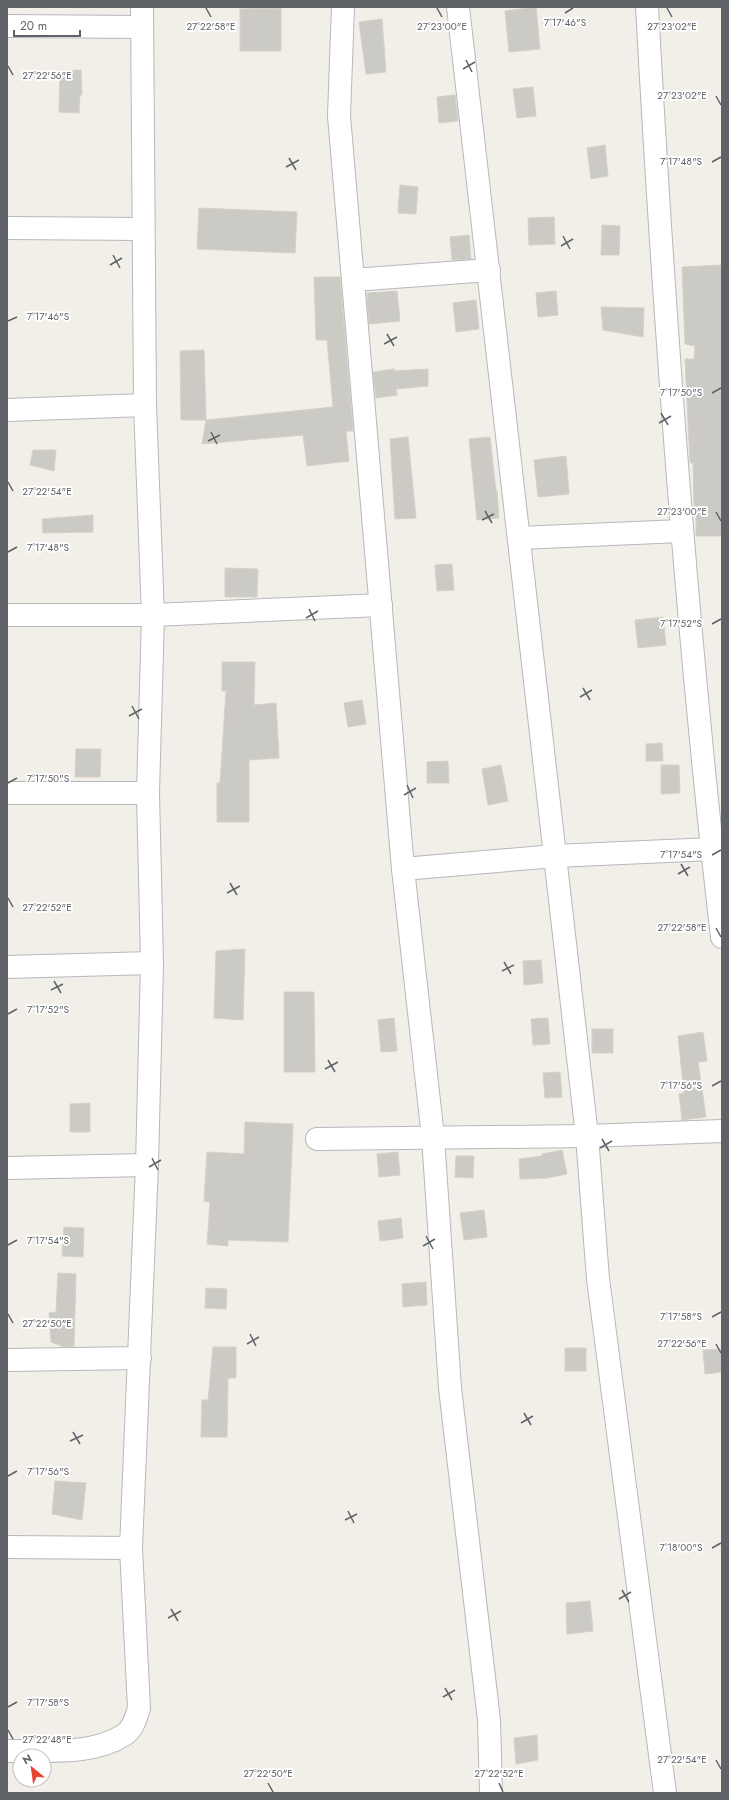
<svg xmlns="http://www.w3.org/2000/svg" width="729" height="1800" viewBox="0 0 729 1800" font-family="Jost,sans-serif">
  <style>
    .building { fill: #cccac5; stroke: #d6d1c6 }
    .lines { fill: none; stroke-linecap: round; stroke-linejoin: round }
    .minor-casing { stroke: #b5b8bc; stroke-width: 24 }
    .minor { stroke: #fff; stroke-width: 22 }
    .ticks { fill: none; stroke: #5f6368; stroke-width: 1.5 }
    .ticks-label { font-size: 10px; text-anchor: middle; fill: #5f6368; stroke: #fff; stroke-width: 3.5; stroke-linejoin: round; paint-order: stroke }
  </style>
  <rect width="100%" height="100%" fill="#f1efe8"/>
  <g class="building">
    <path d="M 536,7 L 540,49 L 509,52 L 505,11 Z"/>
    <path d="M 281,8 L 281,51 L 240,51 L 240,9 Z"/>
    <path d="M 382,19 L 386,72 L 366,74 L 359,22 Z"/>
    <path d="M 81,70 L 82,95 L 80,95 L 79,113 L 59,112 L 60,71 Z"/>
    <path d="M 533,87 L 536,116 L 517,118 L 513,89 Z"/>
    <path d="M 455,95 L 458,121 L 439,123 L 437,97 Z"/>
    <path d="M 605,145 L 608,176 L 591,179 L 587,148 Z"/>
    <path d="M 400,185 L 418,187 L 416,214 L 398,213 Z"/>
    <path d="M 199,208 L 297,212 L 295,253 L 197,249 Z"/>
    <path d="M 554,217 L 555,244 L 529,245 L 528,218 Z"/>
    <path d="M 602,225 L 620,226 L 619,255 L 601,255 Z"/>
    <path d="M 469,235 L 471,259 L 452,260 L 450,237 Z"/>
    <path d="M 722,265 L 722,536 L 696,536 L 696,506 L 694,506 L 693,463 L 690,463 L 685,359 L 694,359 L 695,346 L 685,344 L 682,267 Z"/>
    <path d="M 314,277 L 340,277 L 353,431 L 346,431 L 349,461 L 307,466 L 303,435 L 202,444 L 206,420 L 333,407 L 327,340 L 316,340 Z"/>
    <path d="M 397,291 L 400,321 L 369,324 L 367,293 Z"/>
    <path d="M 556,291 L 558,315 L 538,317 L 536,293 Z"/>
    <path d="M 476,300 L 479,329 L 456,332 L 453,303 Z"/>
    <path d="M 601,307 L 644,308 L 643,337 L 603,330 Z"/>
    <path d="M 204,350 L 206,420 L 181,420 L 180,351 Z"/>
    <path d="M 394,369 L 394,371 L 428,369 L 428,386 L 396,389 L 397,395 L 376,398 L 373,372 Z"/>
    <path d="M 408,437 L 416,518 L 395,519 L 390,439 Z"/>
    <path d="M 490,437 L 496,491 L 497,491 L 499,518 L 477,520 L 469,439 Z"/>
    <path d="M 33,450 L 56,450 L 54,471 L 30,465 Z"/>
    <path d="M 566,456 L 569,494 L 538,497 L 534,460 Z"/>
    <path d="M 93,515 L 93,532 L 43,533 L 42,519 Z"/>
    <path d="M 452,564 L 454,590 L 437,591 L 435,565 Z"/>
    <path d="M 225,568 L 258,569 L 257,597 L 225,597 Z"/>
    <path d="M 663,617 L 666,645 L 638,648 L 635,620 Z"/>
    <path d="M 222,662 L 255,662 L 254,705 L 276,703 L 279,758 L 249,760 L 249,822 L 217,822 L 217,783 L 220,783 L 226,691 L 222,691 Z"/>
    <path d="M 362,700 L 366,724 L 348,727 L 344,703 Z"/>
    <path d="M 662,743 L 663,761 L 646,761 L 646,744 Z"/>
    <path d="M 76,749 L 101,749 L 100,777 L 75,777 Z"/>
    <path d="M 448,761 L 449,783 L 427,783 L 427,762 Z"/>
    <path d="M 501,765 L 508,801 L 488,805 L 482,769 Z"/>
    <path d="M 661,765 L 679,765 L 680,793 L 661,794 Z"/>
    <path d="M 245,949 L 243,1020 L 214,1018 L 216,951 Z"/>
    <path d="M 541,960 L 543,983 L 524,985 L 523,961 Z"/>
    <path d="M 284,992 L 314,992 L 315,1072 L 284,1072 Z"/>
    <path d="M 394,1018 L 397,1051 L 381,1052 L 378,1020 Z"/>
    <path d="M 548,1018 L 550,1044 L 533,1045 L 531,1019 Z"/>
    <rect x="592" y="1029" width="21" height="24"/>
    <path d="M 703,1032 L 707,1061 L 698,1062 L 706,1117 L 682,1120 L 679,1094 L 684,1093 L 678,1036 Z"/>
    <path d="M 560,1072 L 562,1097 L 545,1098 L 543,1073 Z"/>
    <path d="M 90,1103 L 90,1132 L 70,1132 L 70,1104 Z"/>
    <path d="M 245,1122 L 293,1124 L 288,1242 L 228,1240 L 228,1246 L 207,1244 L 210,1202 L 204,1201 L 207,1152 L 244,1154 Z"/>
    <path d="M 562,1150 L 567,1174 L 547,1178 L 520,1179 L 519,1159 L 542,1156 L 542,1154 Z"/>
    <path d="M 398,1152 L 400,1175 L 379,1177 L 377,1154 Z"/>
    <path d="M 456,1156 L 474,1156 L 473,1178 L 455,1177 Z"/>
    <path d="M 484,1210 L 487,1237 L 464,1240 L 460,1213 Z"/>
    <path d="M 401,1218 L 403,1238 L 380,1241 L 378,1221 Z"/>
    <path d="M 64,1227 L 84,1228 L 83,1257 L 62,1256 Z"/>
    <path d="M 58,1273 L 76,1274 L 74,1346 L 64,1347 L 51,1342 L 49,1313 L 56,1312 Z"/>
    <path d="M 426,1282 L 427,1305 L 403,1307 L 402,1284 Z"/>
    <path d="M 206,1288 L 227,1289 L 226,1309 L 205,1308 Z"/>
    <path d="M 213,1347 L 236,1347 L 236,1378 L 228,1378 L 227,1437 L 201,1437 L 202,1400 L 208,1400 Z"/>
    <rect x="565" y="1348" width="21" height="23"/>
    <path d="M 722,1349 L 722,1372 L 705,1374 L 703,1350 Z"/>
    <path d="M 55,1481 L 86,1483 L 82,1520 L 52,1514 Z"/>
    <path d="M 590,1601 L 593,1631 L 567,1634 L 566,1603 Z"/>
    <path d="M 537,1735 L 538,1760 L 516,1764 L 514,1738 Z"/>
  </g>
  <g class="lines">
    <g class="minor-casing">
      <g id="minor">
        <path d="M 343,7 L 339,116 L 403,869 L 433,1137 L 450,1388 L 489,1720 L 491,1793"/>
        <path d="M 458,7 L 587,1136 L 598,1279 L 665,1793"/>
        <path d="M 647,7 C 664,318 686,628 722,937"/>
        <path d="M 7,26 L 142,27"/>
        <path d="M 7,228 L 142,229"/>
        <path d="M 353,280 L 489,270"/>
        <path d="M 7,410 L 145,405"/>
        <path d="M 519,538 L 681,531"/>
        <path d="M 7,615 L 153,615 L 381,605"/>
        <path d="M 7,793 L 148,793"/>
        <path d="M 403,869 L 555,856 L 712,849"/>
        <path d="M 7,967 L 152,963"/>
        <path d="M 317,1139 L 587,1136 L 722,1131"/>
        <path d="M 7,1168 L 147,1165"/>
        <path d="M 7,1360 L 140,1358"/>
        <path d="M 7,1547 L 131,1548"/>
        <path d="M 7,1751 C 45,1750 91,1756 124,1735 C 133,1729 136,1718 139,1708 L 131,1548 L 147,1165 L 152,963 L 148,793 L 153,615 L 145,405 L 142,7"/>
      </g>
    </g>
    <use href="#minor" class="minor"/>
  </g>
  <path class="ticks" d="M 206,8 L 211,17M 437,8 L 442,17M 667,8 L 672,17M 565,13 L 573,8M 466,60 L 472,72M 8,66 L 13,75M 463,69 L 475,62M 716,96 L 721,105M 289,158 L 296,170M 712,162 L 721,157M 286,167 L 299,160M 563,236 L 570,249M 561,246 L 573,239M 113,255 L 120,268M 110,265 L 122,258M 8,321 L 17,317M 387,334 L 394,346M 384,344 L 397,337M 712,393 L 721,388M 661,413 L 668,425M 659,423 L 671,416M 211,432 L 217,444M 208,441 L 220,435M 8,482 L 13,491M 485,511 L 492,523M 716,512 L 721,521M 482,520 L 494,514M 8,552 L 17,547M 309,609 L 315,621M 306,618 L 318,611M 712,624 L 721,619M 583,688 L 590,700M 580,697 L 592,690M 132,706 L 139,719M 129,716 L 142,709M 8,783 L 17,778M 407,785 L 413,798M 404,795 L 416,788M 712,855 L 721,850M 681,864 L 688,876M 678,874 L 690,867M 230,883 L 237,895M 227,893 L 240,886M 8,898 L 13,907M 716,928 L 721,937M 504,962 L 511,974M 502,971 L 514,965M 54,981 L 61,993M 51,990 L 63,984M 8,1014 L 17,1009M 328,1060 L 335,1072M 325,1069 L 338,1062M 712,1086 L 721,1081M 602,1139 L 609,1151M 600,1148 L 612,1141M 152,1158 L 158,1170M 149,1167 L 161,1160M 426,1236 L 433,1249M 8,1245 L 17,1240M 423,1246 L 435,1239M 8,1314 L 13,1323M 712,1317 L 721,1312M 250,1334 L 256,1346M 247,1344 L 259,1337M 716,1344 L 721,1353M 524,1413 L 531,1425M 521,1423 L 533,1416M 73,1432 L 80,1444M 70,1441 L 83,1435M 8,1476 L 17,1471M 348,1511 L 354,1523M 345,1520 L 357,1514M 712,1548 L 721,1543M 622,1590 L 629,1602M 619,1599 L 631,1592M 171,1609 L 178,1621M 168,1618 L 181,1611M 445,1688 L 452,1700M 443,1697 L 455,1690M 8,1707 L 17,1702M 8,1730 L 13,1739M 716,1760 L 721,1769M 268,1783 L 273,1792M 499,1783 L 503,1792"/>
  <g class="ticks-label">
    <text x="565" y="26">7°17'46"S</text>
    <text x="211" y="30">27°22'58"E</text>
    <text x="442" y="30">27°23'00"E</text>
    <text x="672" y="30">27°23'02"E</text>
    <text x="47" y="79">27°22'56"E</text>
    <text x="682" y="99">27°23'02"E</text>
    <text x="681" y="165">7°17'48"S</text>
    <text x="48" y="320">7°17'46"S</text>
    <text x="681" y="396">7°17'50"S</text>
    <text x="47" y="495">27°22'54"E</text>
    <text x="682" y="515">27°23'00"E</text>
    <text x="48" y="551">7°17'48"S</text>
    <text x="681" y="627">7°17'52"S</text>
    <text x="48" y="782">7°17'50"S</text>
    <text x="681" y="858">7°17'54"S</text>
    <text x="47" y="911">27°22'52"E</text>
    <text x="682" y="931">27°22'58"E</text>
    <text x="48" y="1013">7°17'52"S</text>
    <text x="681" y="1089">7°17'56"S</text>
    <text x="48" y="1244">7°17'54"S</text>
    <text x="681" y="1320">7°17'58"S</text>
    <text x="47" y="1327">27°22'50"E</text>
    <text x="682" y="1347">27°22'56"E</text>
    <text x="48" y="1475">7°17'56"S</text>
    <text x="681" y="1551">7°18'00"S</text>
    <text x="48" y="1706">7°17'58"S</text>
    <text x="47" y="1743">27°22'48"E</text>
    <text x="682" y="1763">27°22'54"E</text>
    <text x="268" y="1777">27°22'50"E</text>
    <text x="499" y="1777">27°22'52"E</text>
  </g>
  <rect width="729" height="1800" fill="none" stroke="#5f6368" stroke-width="16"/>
  <g transform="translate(32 1768) rotate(331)"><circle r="19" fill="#ffffff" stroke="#bfc1c3"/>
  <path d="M0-3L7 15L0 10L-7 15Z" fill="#ea4335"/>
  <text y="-6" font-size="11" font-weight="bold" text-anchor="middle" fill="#5f6368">N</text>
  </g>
  <path d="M14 30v6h66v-6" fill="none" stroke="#5f6368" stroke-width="2"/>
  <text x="20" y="30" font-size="12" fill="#5f6368" stroke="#ffffff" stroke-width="3" paint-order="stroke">20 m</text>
</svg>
